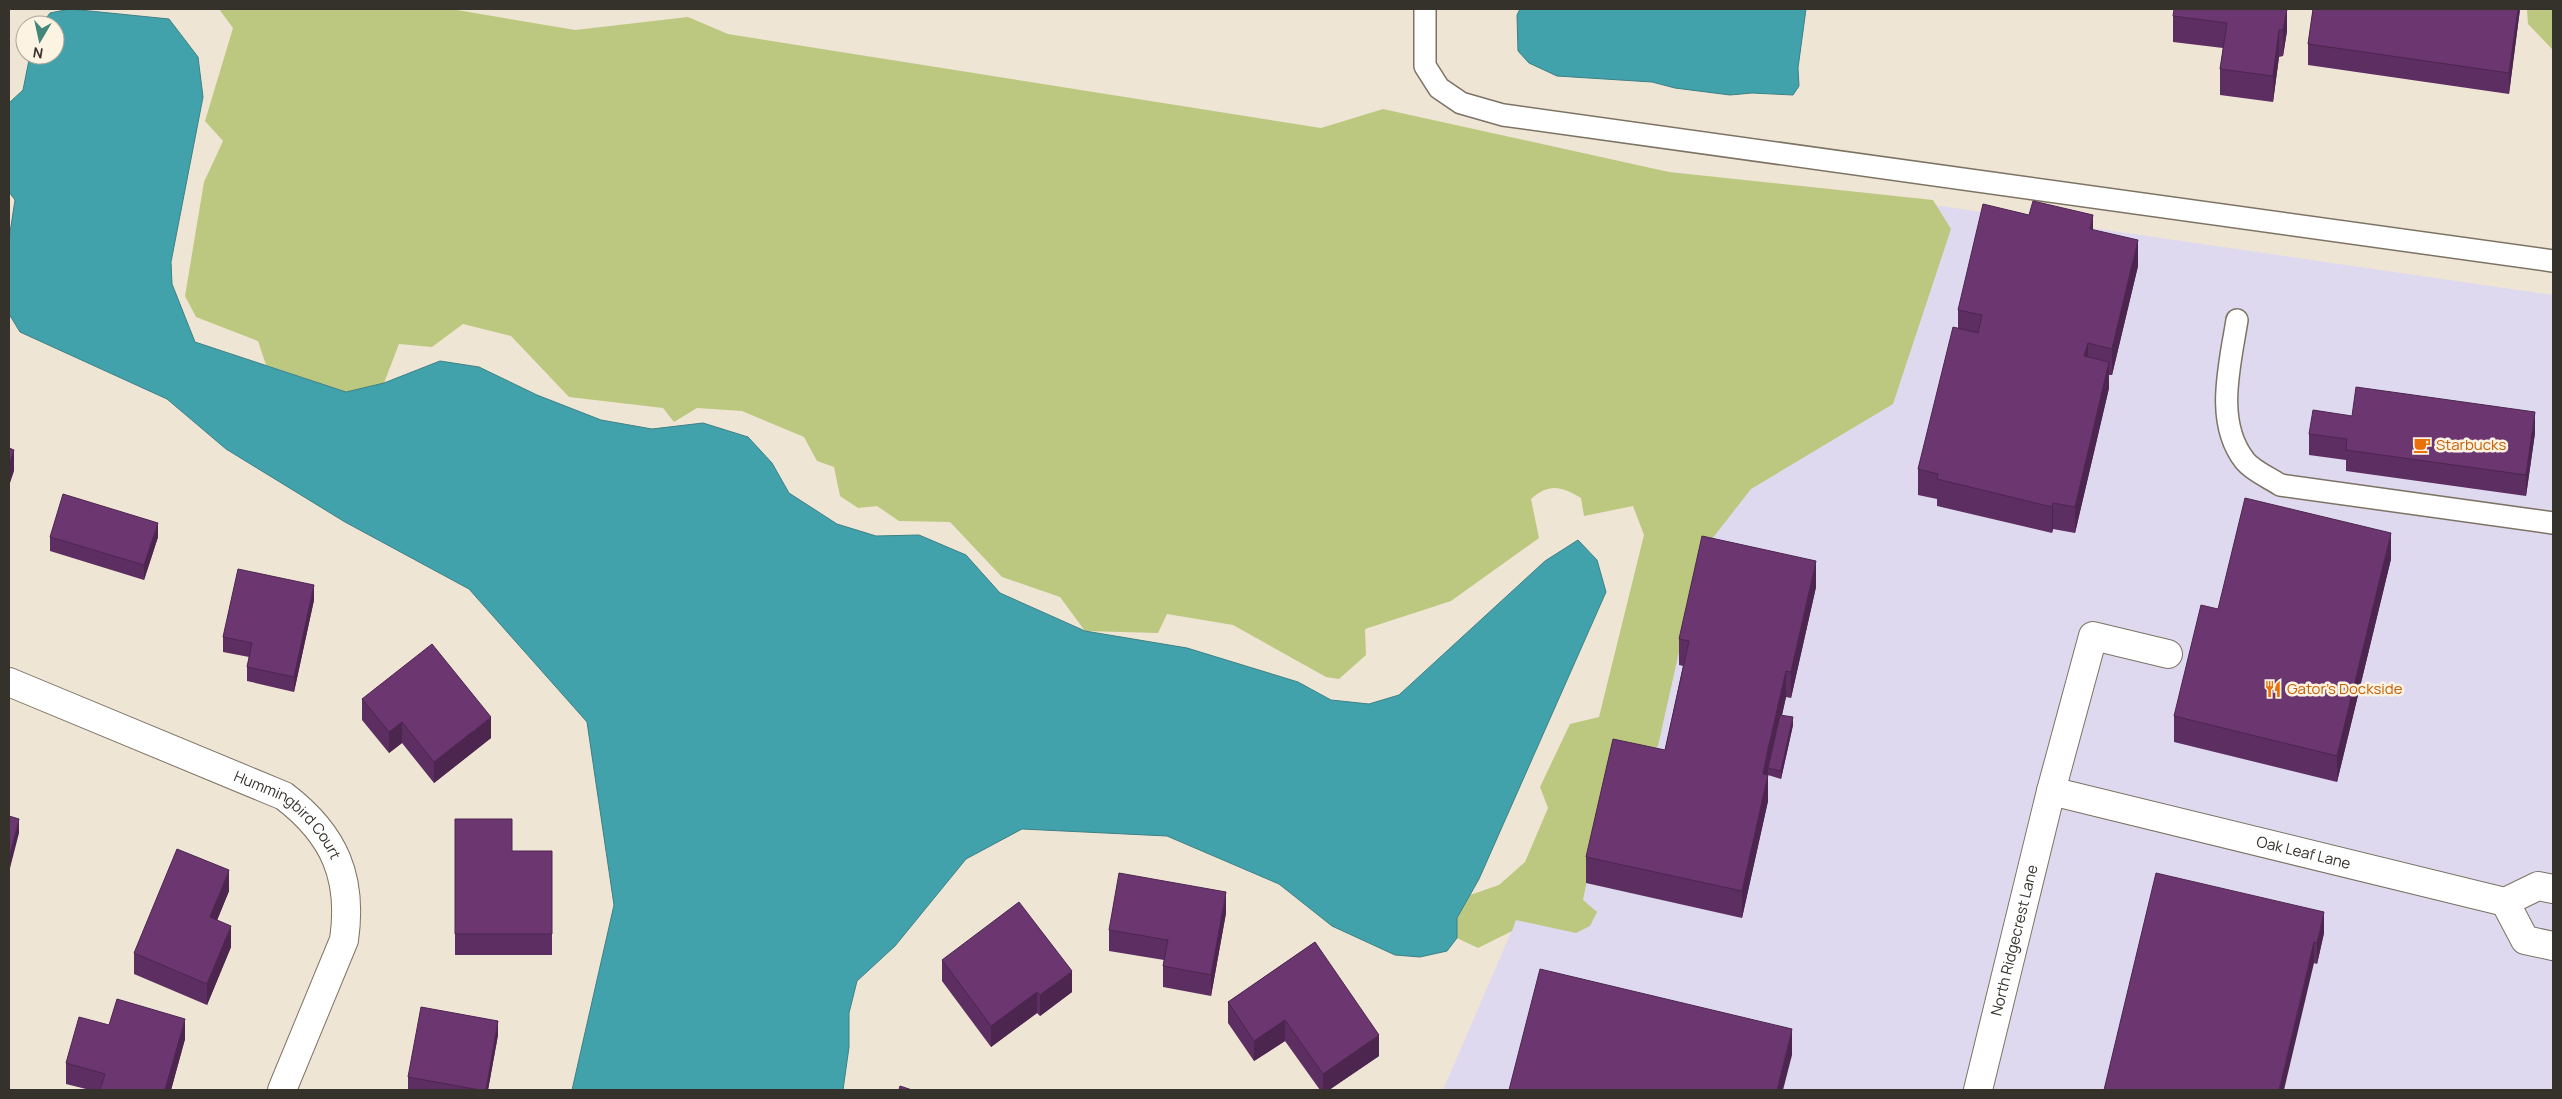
<svg xmlns="http://www.w3.org/2000/svg" width="2562" height="1099" viewBox="0 0 2562 1099" font-family="Manrope,sans-serif">
  <style>
    .commercial { fill: #dfd9ef }
    .green { fill: #bcc87f }
    .water { fill: #41a2ac; stroke: #3d8085 }
    .lines { fill: none; stroke-linecap: round; stroke-linejoin: round }
    .service-casing { stroke: #7c7364; stroke-width: 24 }
    .minor-casing { stroke: #7c7364; stroke-width: 30 }
    .service { stroke: #fff; stroke-width: 21 }
    .minor { stroke: #fff; stroke-width: 28 }
    .wall { fill: #5d2e61 }
    .shaded-wall { fill: #4c264f }
    .building { fill: #6c3671; stroke: #4c264f }
    .labels { text-anchor: middle; stroke-width: 5; stroke-linejoin: round; paint-order: stroke }
    .food-label { font-size: 15px; fill: #c56008; stroke: #fdf3e2; text-anchor: start }
    .street-label { font-size: 15px; fill: #35312b; stroke: #fdf3e2 }
  </style>
  <rect width="100%" height="100%" fill="#efe5d5"/>
  <path class="commercial" d="M 1831,190 L 2553,295 L 2553,1090 L 1443,1090 Z"/>
  <g class="green">
    <path d="M 219,9 L 451,9 L 575,30 L 688,17 L 728,34 L 1321,128 L 1383,109 L 1669,172 L 1933,200 L 1951,229 L 1893,404 L 1751,489 L 1701,553 L 1658,746 L 1632,766 L 1611,762 L 1583,900 L 1597,912 L 1590,926 L 1576,933 L 1516,920 L 1512,931 L 1478,948 L 1457,938 L 1457,918 L 1470,895 L 1499,885 L 1525,862 L 1548,808 L 1540,787 L 1570,724 L 1599,717 L 1644,535 L 1633,506 L 1584,516 L 1581,498 C 1561,486 1549,483 1531,499 L 1539,538 L 1451,601 L 1365,629 L 1366,655 L 1339,679 L 1326,677 L 1233,625 L 1167,614 L 1158,633 L 1085,631 L 1060,597 L 1002,577 L 950,522 L 899,521 L 877,506 L 858,508 L 840,496 L 834,467 L 817,461 L 804,437 L 742,411 L 697,408 L 674,422 L 663,408 L 569,397 L 511,336 L 463,324 L 432,347 L 399,344 L 384,383 L 346,392 L 266,365 L 258,341 L 196,317 L 185,296 L 204,182 L 223,141 L 205,121 L 233,28 Z"/>
    <path d="M 2527,9 L 2553,9 L 2553,50 L 2528,24 Z"/>
  </g>
  <g class="water">
    <path d="M 70,9 L 169,19 L 198,57 L 203,97 L 171,262 L 172,284 L 195,342 L 346,392 L 384,383 L 440,361 L 479,367 L 537,395 L 601,420 L 652,429 L 703,423 L 748,437 L 772,463 L 789,493 L 837,524 L 876,536 L 919,535 L 966,555 L 1000,593 L 1085,631 L 1187,648 L 1298,682 L 1331,700 L 1369,704 L 1399,695 L 1545,561 L 1578,540 L 1597,560 L 1606,592 L 1479,879 L 1457,918 L 1457,938 L 1447,951 L 1420,957 L 1395,955 L 1332,926 L 1279,884 L 1167,836 L 1022,829 L 966,859 L 895,946 L 857,981 L 849,1013 L 849,1047 L 843,1090 L 572,1090 L 614,905 L 587,722 L 469,589 L 345,522 L 226,449 L 167,399 L 20,332 L 9,314 L 9,239 L 15,200 L 9,192 L 9,103 L 23,90 L 30,55 L 55,55 L 55,25 L 41,25 L 50,13 Z"/>
    <path d="M 1520,9 L 1806,9 L 1798,68 L 1799,86 L 1793,95 L 1752,93 L 1730,95 L 1675,88 L 1652,82 L 1557,76 L 1529,63 L 1518,51 L 1517,15 Z"/>
  </g>
  <g class="lines">
    <g class="service-casing">
      <g id="service">
        <path d="M 1425,9 L 1425,66 L 1439,88 L 1461,103 L 1503,115 L 2553,261"/>
        <path d="M 2237,320 C 2230,365 2214,422 2245,461 C 2253,471 2270,478 2280,485 L 2553,523"/>
      </g>
    </g>
    <g class="minor-casing">
      <g id="minor">
        <path id="s1" d="M 9,682 L 284,796 C 335,835 353,878 344,940 L 282,1090"/>
        <path id="s2" d="M 2051,791 L 2505,902 L 2538,886 L 2553,889"/>
        <path d="M 2505,902 L 2525,940 L 2553,946"/>
        <path id="s3" d="M 1978,1090 L 2051,791 L 2093,636 L 2168,654"/>
      </g>
    </g>
    <use href="#service" class="service"/>
    <use href="#minor" class="minor"/>
  </g>
  <g class="wall">
    <path d="M 2287,9 L 2287,31 L 2283,56 L 2279,57 L 2273,102 L 2220,95 L 2220,69 L 2223,48 L 2173,42 L 2173,16 Z"/>
    <path d="M 2313,9 L 2520,9 L 2509,94 L 2308,65 L 2308,44 Z"/>
    <path d="M 2029,215 L 2093,230 L 2138,266 L 2112,375 L 2109,375 L 2109,388 L 2075,533 L 2053,529 L 2052,533 L 1937,506 L 1937,499 L 1918,495 L 1918,469 L 1958,328 L 1958,310 Z"/>
    <path d="M 2352,416 L 2535,433 L 2526,496 L 2346,471 L 2346,460 L 2309,455 L 2309,434 Z"/>
    <path d="M 50,537 L 158,537 L 144,580 L 50,551 Z"/>
    <path d="M 2391,559 L 2337,782 L 2174,742 L 2174,716 L 2218,609 Z"/>
    <path d="M 1816,587 L 1791,698 L 1786,697 L 1782,715 L 1793,725 L 1781,779 L 1768,775 L 1768,801 L 1742,918 L 1586,883 L 1586,857 L 1665,750 L 1683,666 L 1679,665 L 1679,639 Z"/>
    <path d="M 314,600 L 294,692 L 247,681 L 247,667 L 249,657 L 223,652 L 223,637 Z"/>
    <path d="M 362,699 L 491,738 L 434,783 L 402,743 L 389,753 L 362,720 Z"/>
    <path d="M 455,819 L 512,851 L 552,851 L 552,955 L 455,955 Z"/>
    <path d="M 229,891 L 217,920 L 231,947 L 207,1005 L 134,974 L 134,953 Z"/>
    <path d="M 1226,913 L 1211,996 L 1163,987 L 1163,966 L 1164,960 L 1109,951 L 1109,930 Z"/>
    <path d="M 2324,933 L 2317,964 L 2314,963 L 2104,1090 Z"/>
    <path d="M 1315,942 L 1379,1056 L 1329,1090 L 1320,1090 L 1285,1041 L 1254,1061 L 1228,1023 L 1228,1002 Z"/>
    <path d="M 942,960 L 1072,992 L 1040,1016 L 1037,1013 L 991,1047 L 942,981 Z"/>
    <path d="M 109,1025 L 185,1039 L 171,1090 L 90,1090 L 66,1084 L 66,1063 Z"/>
    <path d="M 498,1035 L 488,1090 L 408,1090 L 408,1077 Z"/>
  </g>
  <g class="shaded-wall">
    <path d="M 2287,9 L 2287,31 L 2283,56 L 2283,30 Z"/>
    <path d="M 2518,9 L 2520,9 L 2509,94 L 2509,73 Z"/>
    <path d="M 2279,30 L 2279,57 L 2273,102 L 2273,76 Z"/>
    <path d="M 2093,215 L 2093,241 L 2090,229 Z"/>
    <path d="M 2138,240 L 2138,266 L 2112,375 L 2112,349 Z"/>
    <path d="M 2088,343 L 2088,369 L 2084,356 Z"/>
    <path d="M 2109,362 L 2109,388 L 2075,533 L 2075,507 Z"/>
    <path d="M 2535,412 L 2535,433 L 2526,496 L 2526,475 Z"/>
    <path d="M 14,450 L 14,471 L 9,486 L 9,465 Z"/>
    <path d="M 2053,503 L 2053,529 L 2052,533 L 2052,507 Z"/>
    <path d="M 158,523 L 158,537 L 144,580 L 144,565 Z"/>
    <path d="M 2391,533 L 2391,559 L 2337,782 L 2337,756 Z"/>
    <path d="M 1816,561 L 1816,587 L 1791,698 L 1791,672 Z"/>
    <path d="M 314,585 L 314,600 L 294,692 L 294,677 Z"/>
    <path d="M 1786,671 L 1786,697 L 1770,768 L 1768,768 L 1768,801 L 1742,918 L 1742,891 L 1763,774 Z"/>
    <path d="M 491,717 L 491,738 L 434,783 L 434,762 Z"/>
    <path d="M 1793,717 L 1793,725 L 1781,779 L 1781,771 Z"/>
    <path d="M 402,722 L 402,743 L 389,753 L 389,732 Z"/>
    <path d="M 19,819 L 19,833 L 9,872 L 9,858 Z"/>
    <path d="M 229,870 L 229,891 L 210,938 L 210,917 Z"/>
    <path d="M 1226,892 L 1226,913 L 1211,996 L 1211,975 Z"/>
    <path d="M 2324,912 L 2324,933 L 2317,964 L 2317,943 Z"/>
    <path d="M 231,926 L 231,947 L 207,1005 L 207,984 Z"/>
    <path d="M 2314,942 L 2314,963 L 2284,1090 L 2279,1090 Z"/>
    <path d="M 1072,971 L 1072,992 L 1040,1016 L 1040,995 Z"/>
    <path d="M 1037,992 L 1037,1013 L 991,1047 L 991,1026 Z"/>
    <path d="M 185,1019 L 185,1039 L 171,1090 L 165,1090 Z"/>
    <path d="M 1285,1020 L 1285,1041 L 1254,1061 L 1254,1041 Z"/>
    <path d="M 498,1021 L 498,1035 L 488,1090 L 486,1090 Z"/>
    <path d="M 1792,1029 L 1792,1055 L 1783,1090 L 1777,1090 Z"/>
    <path d="M 1379,1035 L 1379,1056 L 1329,1090 L 1323,1090 L 1323,1074 Z"/>
  </g>
  <g class="building">
    <path d="M 2174,9 L 2287,9 L 2283,30 L 2279,30 L 2273,76 L 2220,69 L 2227,23 L 2173,16 Z"/>
    <path d="M 2313,9 L 2518,9 L 2509,73 L 2308,44 Z"/>
    <path d="M 2033,201 L 2093,215 L 2090,229 L 2138,240 L 2112,349 L 2088,343 L 2084,356 L 2109,362 L 2075,507 L 2053,503 L 2052,507 L 1937,479 L 1938,474 L 1918,469 L 1953,327 L 1978,333 L 1982,315 L 1958,310 L 1983,204 L 2029,215 Z"/>
    <path d="M 2356,387 L 2535,412 L 2526,475 L 2346,450 L 2347,439 L 2309,434 L 2313,410 L 2352,416 Z"/>
    <path d="M 9,448 L 14,450 L 9,465 Z"/>
    <path d="M 63,494 L 158,523 L 144,565 L 50,537 Z"/>
    <path d="M 2245,498 L 2391,533 L 2337,756 L 2174,716 L 2201,605 L 2218,609 Z"/>
    <path d="M 1702,536 L 1816,561 L 1791,672 L 1786,671 L 1768,749 L 1763,774 L 1768,775 L 1742,891 L 1586,857 L 1613,739 L 1665,750 L 1689,641 L 1679,639 Z"/>
    <path d="M 238,569 L 314,585 L 294,677 L 247,667 L 252,643 L 223,637 Z"/>
    <path d="M 432,644 L 491,717 L 434,762 L 402,722 L 389,732 L 362,699 Z"/>
    <path d="M 1780,715 L 1793,717 L 1781,771 L 1768,768 Z"/>
    <path d="M 9,816 L 19,819 L 9,858 Z"/>
    <path d="M 455,819 L 512,819 L 512,851 L 552,851 L 552,934 L 455,934 Z"/>
    <path d="M 177,849 L 229,870 L 210,917 L 231,926 L 207,984 L 134,953 Z"/>
    <path d="M 1119,873 L 1226,892 L 1211,975 L 1163,966 L 1168,940 L 1109,930 Z"/>
    <path d="M 2156,873 L 2324,912 L 2317,943 L 2314,942 L 2279,1090 L 2104,1090 Z"/>
    <path d="M 1019,902 L 1072,971 L 1040,995 L 1037,992 L 991,1026 L 942,960 Z"/>
    <path d="M 1315,942 L 1379,1035 L 1323,1074 L 1285,1020 L 1254,1041 L 1228,1002 Z"/>
    <path d="M 1540,969 L 1792,1029 L 1777,1090 L 1509,1090 Z"/>
    <path d="M 117,999 L 185,1019 L 165,1090 L 100,1090 L 105,1074 L 66,1063 L 79,1017 L 109,1025 Z"/>
    <path d="M 421,1007 L 498,1021 L 486,1090 L 480,1090 L 408,1077 Z"/>
    <path d="M 900,1086 L 912,1090 L 899,1090 Z"/>
  </g>
  <defs>
    <g id="cafe-bare" transform="scale(1.35)"><path d="M-5.5-4.5H6V0H3Q3 3.5 0 3.5H-2.5Q-5.5 3.5-5.5 0ZM3-3.2v2h1.7v-2ZM-6 4.5H4V6H-6Z" fill="#e8710a" stroke="#fdf3e2" stroke-width="2.5" paint-order="stroke"/></g>
    <g id="restaurant-bare" transform="scale(1.35)"><path d="M-5-6h1v4h1v-4h1v4h1v-4h1v5L-1.5 .5V6h-2V.5L-5-1ZM5-6V6H3V1.5H1.5Q1.5-4 5-6Z" fill="#e8710a" stroke="#fdf3e2" stroke-width="2.5" paint-order="stroke"/></g>
  </defs>
  <g fill-rule="evenodd">
    <use href="#cafe-bare" x="2422" y="445"/>
    <use href="#restaurant-bare" x="2273" y="689"/>
  </g>
  <g class="labels">
    <g class="food-label">
      <text x="2436" y="450">Starbucks</text>
      <text x="2287" y="694">Gator's Dockside</text>
    </g>
    <g class="street-label">
      <text dy="5" stroke="none"><textPath href="#s1" startOffset="312">Hummingbird Court</textPath></text>
      <text dy="5" stroke="none"><textPath href="#s2" startOffset="260">Oak Leaf Lane</textPath></text>
      <text dy="5" stroke="none"><textPath href="#s3" startOffset="154">North Ridgecrest Lane</textPath></text>
    </g>
  </g>
  <rect width="2562" height="1099" fill="none" stroke="#35312b" stroke-width="20"/>
  <g transform="translate(40 40) rotate(189)"><circle r="24" fill="#fdf3e2" stroke="#ada599"/>
  <path d="M0-4L9 19L0 12L-9 19Z" fill="#43877b"/>
  <text y="-8" font-size="14" font-weight="bold" text-anchor="middle" fill="#35312b">N</text>
  </g>
</svg>
